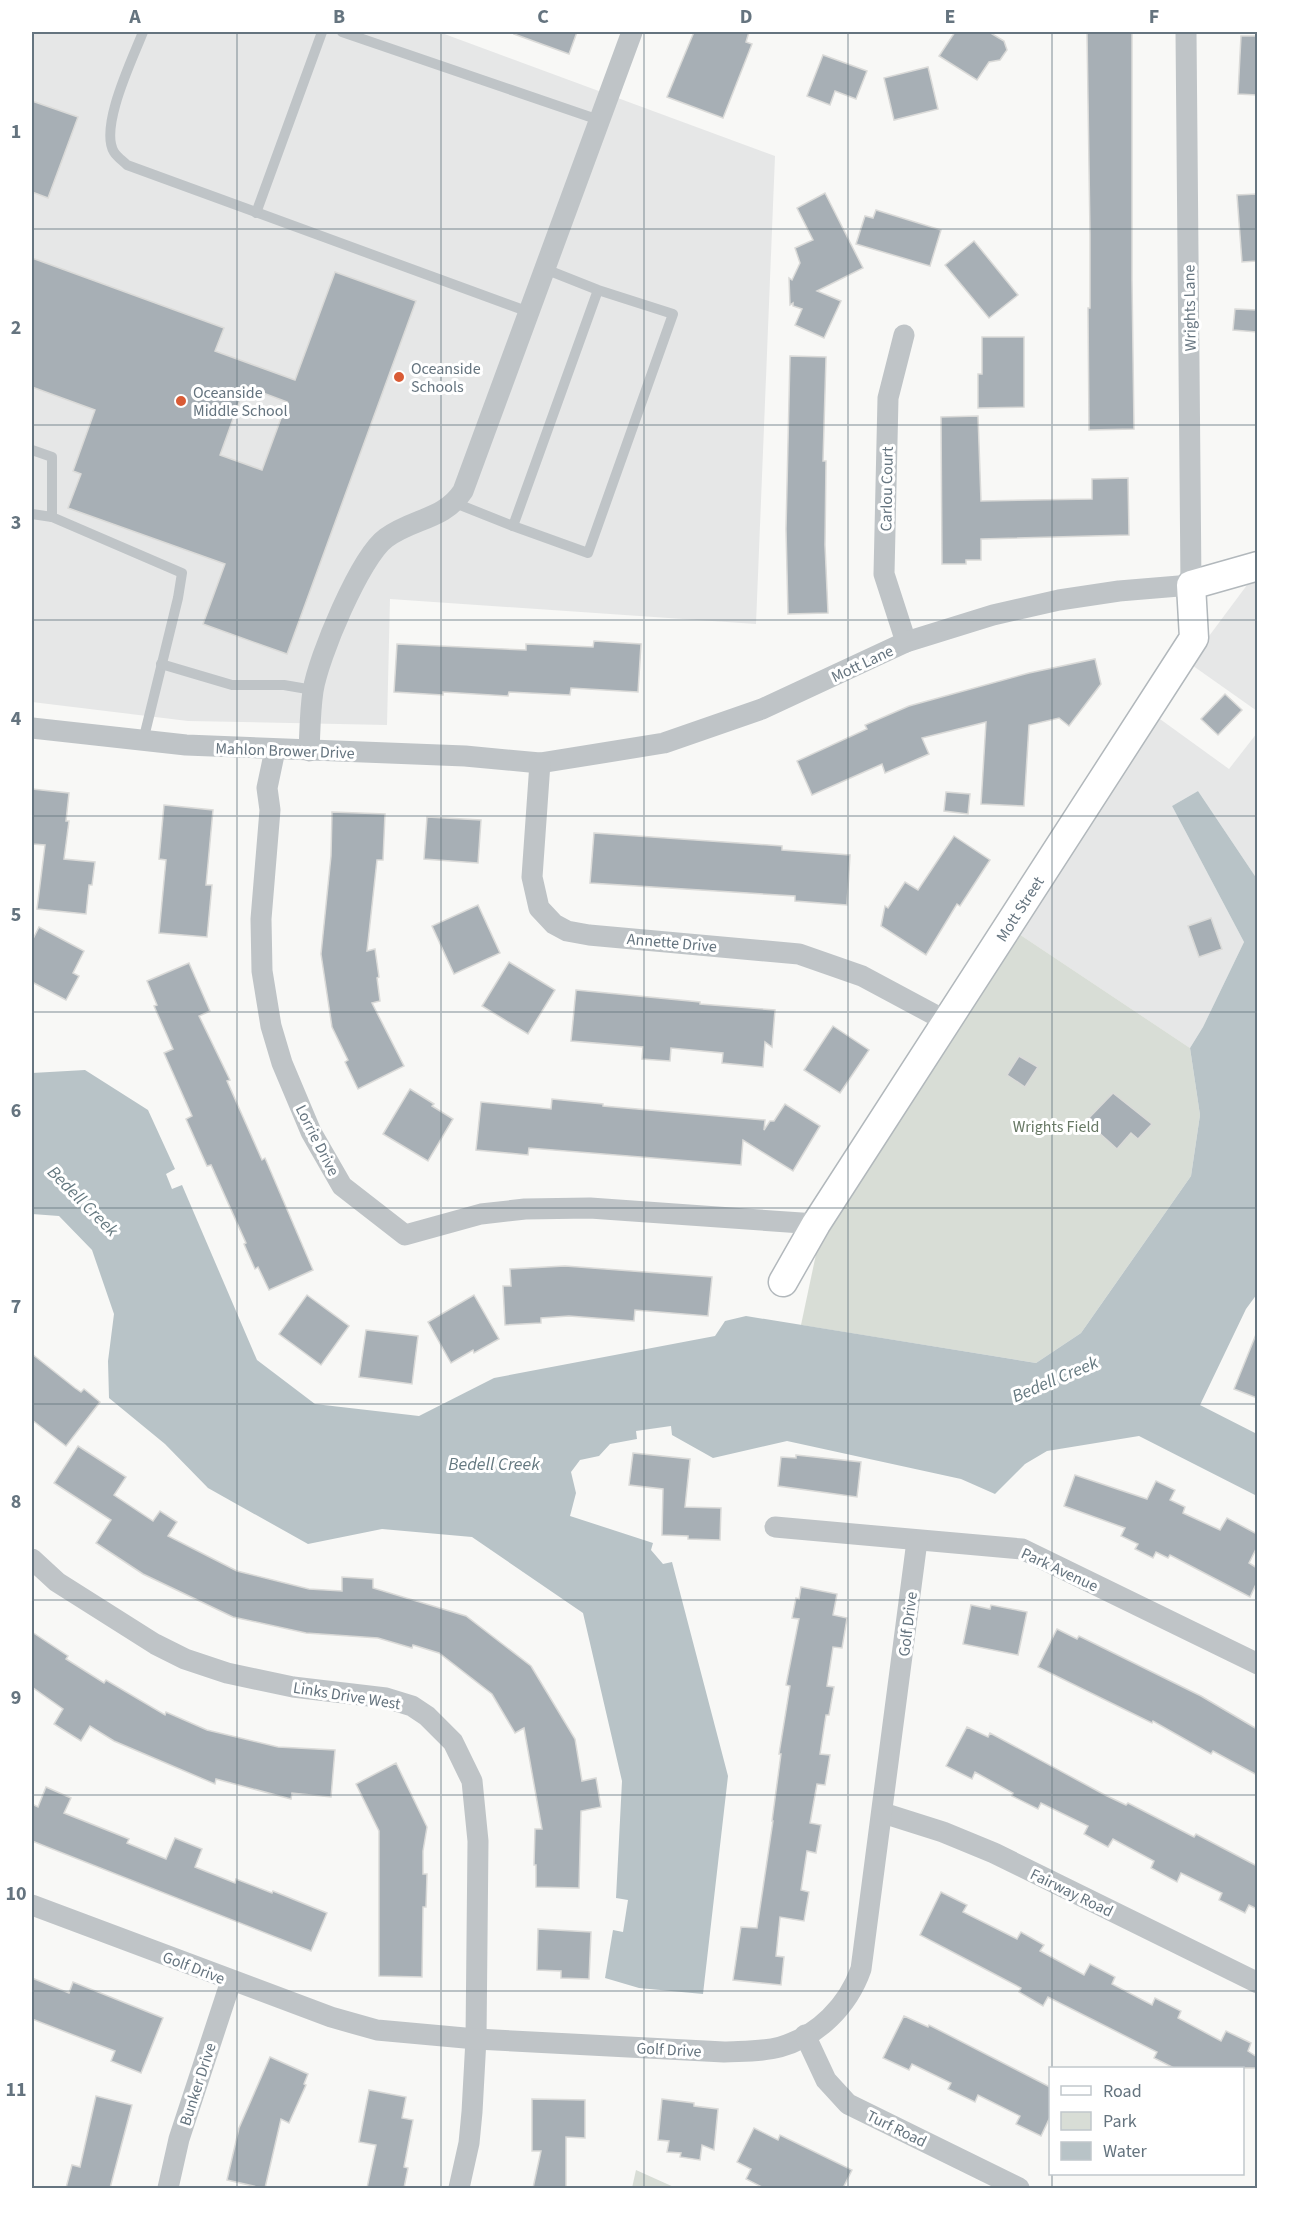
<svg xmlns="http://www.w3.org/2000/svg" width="1289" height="2220" viewBox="0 0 1289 2220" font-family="'Source Sans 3',sans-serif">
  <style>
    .built { fill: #e6e7e7 }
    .green { fill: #d8ddd6 }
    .water { fill: #b8c3c7 }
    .building { fill: #a7afb5; stroke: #dadad8; stroke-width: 1.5; fill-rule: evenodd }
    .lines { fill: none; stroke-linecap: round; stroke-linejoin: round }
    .secondary-casing { stroke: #b2b8bc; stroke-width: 31 }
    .lane { stroke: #bfc4c7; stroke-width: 10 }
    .street { stroke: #bfc4c7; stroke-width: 21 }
    .secondary { stroke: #fff; stroke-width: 28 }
    .grid { fill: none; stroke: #65747f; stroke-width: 1.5; stroke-opacity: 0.55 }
    .poi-dot { fill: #d95b35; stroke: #fff; stroke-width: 2 }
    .labels { text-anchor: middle; stroke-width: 6; stroke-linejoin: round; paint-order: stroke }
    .street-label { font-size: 16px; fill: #65747f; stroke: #fff }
    .poi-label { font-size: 16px; fill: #65747f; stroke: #fff; text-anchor: start }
    .park-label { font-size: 16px; fill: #677864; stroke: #fff }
    .water-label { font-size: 18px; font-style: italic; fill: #657980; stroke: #fff }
    .neatline { fill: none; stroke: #65747f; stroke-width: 2 }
    .grid-label { font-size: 20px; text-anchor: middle; font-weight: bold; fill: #65747f }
  </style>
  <rect width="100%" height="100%" fill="#f8f8f6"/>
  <g class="built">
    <path d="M 32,32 L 439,32 L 775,156 L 756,624 L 390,599 L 387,725 L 188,721 L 32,702 Z"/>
    <path d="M 1257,577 L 1257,711 L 1189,663 L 1250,581 Z"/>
    <path d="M 1153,714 L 1229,769 L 1257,733 L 1257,879 L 1198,791 L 1172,806 L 1244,942 L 1203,1027 L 1190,1048 L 1016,932 Z"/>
  </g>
  <g class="green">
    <path d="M 1016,932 L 1190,1048 L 1200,1115 L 1191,1176 L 1081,1333 L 1036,1363 L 801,1325 L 819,1240 Z"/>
    <path d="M 636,2170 L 676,2188 L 632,2188 Z"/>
  </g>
  <path class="water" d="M 1198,791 L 1257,879 L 1257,1294 L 1246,1309 L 1200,1405 L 1257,1434 L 1257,1496 L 1139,1436 L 1047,1451 L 1025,1464 L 995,1494 L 961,1479 L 787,1441 L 713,1458 L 672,1435 L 671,1426 L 636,1431 L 637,1439 L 610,1444 L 599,1456 L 580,1460 L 571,1472 L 576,1493 L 570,1516 L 653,1543 L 651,1550 L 663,1564 L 672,1562 L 728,1776 L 703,1994 L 639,1988 L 605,1978 L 613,1930 L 623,1932 L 628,1900 L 616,1898 L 622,1781 L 583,1613 L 472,1537 L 382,1529 L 308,1544 L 208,1488 L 165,1444 L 109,1398 L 108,1361 L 114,1314 L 92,1250 L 59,1216 L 32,1214 L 32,1073 L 85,1070 L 148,1110 L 175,1169 L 166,1174 L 172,1189 L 182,1185 L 257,1360 L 315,1404 L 419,1416 L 494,1378 L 715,1336 L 725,1321 L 746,1316 L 1036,1363 L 1081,1333 L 1191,1176 L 1200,1115 L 1190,1048 L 1203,1027 L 1244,942 L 1172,806 Z"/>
  <g class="building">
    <path d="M 515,32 L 577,32 L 569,54 L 514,34 Z"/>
    <path d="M 694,32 L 749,32 L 746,42 L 752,44 L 723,118 L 667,97 Z"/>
    <path d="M 955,32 L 989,32 L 1004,41 L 1007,50 L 1000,60 L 989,62 L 977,80 L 939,56 Z"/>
    <path d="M 1087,32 L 1132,32 L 1132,280 L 1134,429 L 1089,430 L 1088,308 L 1090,308 L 1090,234 Z"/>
    <path d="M 1241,36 L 1257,36 L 1257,95 L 1238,94 Z"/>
    <path d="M 823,55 L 867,71 L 856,99 L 835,91 L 830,105 L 807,96 Z"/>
    <path d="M 928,67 L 938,109 L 894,120 L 884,78 Z"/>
    <path d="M 32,101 L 78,117 L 48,198 L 32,192 Z"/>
    <path d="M 825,193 L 863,268 L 817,291 L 841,301 L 824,338 L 795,325 L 802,309 L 793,306 L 793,303 L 790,305 L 789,278 L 792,280 L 800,263 L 795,248 L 813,240 L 797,208 Z"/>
    <path d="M 1257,194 L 1257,261 L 1242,262 L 1237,195 Z"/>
    <path d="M 876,210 L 941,230 L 930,266 L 856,244 L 865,216 L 873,218 Z"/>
    <path d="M 974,241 L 1018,295 L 989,318 L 945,265 Z"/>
    <path d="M 32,258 L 224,328 L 215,351 L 295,380 L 335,272 L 416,301 L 287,654 L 203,624 L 225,564 L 68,508 L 81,474 L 73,471 L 95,410 L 32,387 ZM 245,386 L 287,402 L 262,470 L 220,455 Z"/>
    <path d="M 1235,309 L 1257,310 L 1257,332 L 1233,330 Z"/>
    <path d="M 982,337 L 1024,337 L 1024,407 L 978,408 L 978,374 L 982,374 Z"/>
    <path d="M 790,356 L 826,357 L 823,461 L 826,461 L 825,545 L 828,613 L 788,614 L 786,529 Z"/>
    <path d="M 978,416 L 981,501 L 1092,499 L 1092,479 L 1128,478 L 1129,535 L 981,539 L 981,560 L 966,560 L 966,564 L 942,564 L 941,417 Z"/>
    <path d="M 594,641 L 641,644 L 638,692 L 571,688 L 570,695 L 509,692 L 508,696 L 443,692 L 443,695 L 394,692 L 397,644 L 526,650 L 526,644 L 593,647 Z"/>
    <path d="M 1095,659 L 1101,684 L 1069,726 L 1059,718 L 1029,725 L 1024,806 L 981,804 L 986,722 L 922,738 L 929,754 L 885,773 L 882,764 L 812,795 L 797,761 L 867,729 L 865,725 L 909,706 L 1029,673 Z"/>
    <path d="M 1225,694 L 1242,710 L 1218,735 L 1201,719 Z"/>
    <path d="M 32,789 L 69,793 L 66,821 L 69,821 L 64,859 L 95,862 L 92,885 L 89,885 L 86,914 L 37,909 L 45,845 L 32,844 Z"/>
    <path d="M 946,792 L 970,794 L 968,814 L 944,811 Z"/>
    <path d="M 164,805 L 213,810 L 206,885 L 212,885 L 207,937 L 159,933 L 166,860 L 159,859 Z"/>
    <path d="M 332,812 L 385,814 L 383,860 L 377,860 L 367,951 L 375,949 L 379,977 L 377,978 L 380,1001 L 372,1003 L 404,1066 L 358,1089 L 345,1062 L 348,1060 L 332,1027 L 321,954 L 331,856 Z"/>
    <path d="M 427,817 L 481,820 L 478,863 L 424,859 Z"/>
    <path d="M 594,833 L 782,846 L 782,850 L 850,855 L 847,905 L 795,901 L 795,896 L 590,883 Z"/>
    <path d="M 954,836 L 990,860 L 960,906 L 957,904 L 926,955 L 881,926 L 885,906 L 888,908 L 905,882 L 918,890 Z"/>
    <path d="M 478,905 L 500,953 L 454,974 L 432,926 Z"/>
    <path d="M 1211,918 L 1222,949 L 1199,957 L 1188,926 Z"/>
    <path d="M 39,927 L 84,951 L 73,973 L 79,976 L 66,1000 L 32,982 L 32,941 Z"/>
    <path d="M 509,962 L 555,990 L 528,1034 L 482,1006 Z"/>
    <path d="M 189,963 L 210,1011 L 199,1016 L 230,1080 L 227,1081 L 262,1160 L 265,1158 L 313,1270 L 269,1290 L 258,1267 L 255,1269 L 244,1244 L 246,1243 L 211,1165 L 207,1166 L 186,1119 L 192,1116 L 164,1053 L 173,1049 L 154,1006 L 157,1005 L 147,981 Z"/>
    <path d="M 576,990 L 700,1002 L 700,1004 L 775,1010 L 772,1047 L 765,1042 L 763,1067 L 722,1063 L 723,1053 L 671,1048 L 670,1061 L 642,1059 L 643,1047 L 571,1041 Z"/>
    <path d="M 833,1026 L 869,1050 L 840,1093 L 804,1070 Z"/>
    <path d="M 1019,1056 L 1038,1067 L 1025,1087 L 1007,1075 Z"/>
    <path d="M 410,1089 L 434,1104 L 432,1106 L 453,1119 L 428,1161 L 383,1134 Z"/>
    <path d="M 1113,1093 L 1152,1124 L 1138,1139 L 1131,1133 L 1117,1149 L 1086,1121 Z"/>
    <path d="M 552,1099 L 603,1104 L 603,1106 L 765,1120 L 764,1130 L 770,1121 L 774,1121 L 785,1104 L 820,1126 L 793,1171 L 743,1140 L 741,1165 L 529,1148 L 528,1155 L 476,1150 L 481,1102 L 551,1109 Z"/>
    <path d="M 565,1266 L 712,1277 L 708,1316 L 635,1310 L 634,1321 L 569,1316 L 541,1318 L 541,1323 L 505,1325 L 503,1286 L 511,1286 L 510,1269 Z"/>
    <path d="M 307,1295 L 349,1326 L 321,1365 L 279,1334 Z"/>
    <path d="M 474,1295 L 499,1339 L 474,1353 L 473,1350 L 451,1363 L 428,1322 Z"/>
    <path d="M 366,1330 L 418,1336 L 412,1384 L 359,1377 Z"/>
    <path d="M 1257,1332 L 1257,1398 L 1234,1389 Z"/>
    <path d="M 32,1354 L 75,1388 L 81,1392 L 84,1389 L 100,1402 L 66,1446 L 32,1420 Z"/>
    <path d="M 78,1446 L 126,1477 L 114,1495 L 153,1521 L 160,1511 L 177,1522 L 168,1536 L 237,1571 L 309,1589 L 342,1591 L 342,1577 L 373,1579 L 373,1588 L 466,1616 L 531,1666 L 575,1739 L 582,1781 L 596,1778 L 601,1807 L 581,1811 L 579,1888 L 536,1887 L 536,1865 L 534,1865 L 535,1829 L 542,1829 L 524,1728 L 515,1733 L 492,1694 L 439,1653 L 413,1645 L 412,1648 L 378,1638 L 306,1633 L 233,1617 L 143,1574 L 96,1543 L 111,1520 L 54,1483 Z"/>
    <path d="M 633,1453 L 690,1459 L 685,1507 L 721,1508 L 720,1540 L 688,1539 L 688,1536 L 662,1535 L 663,1489 L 629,1485 Z"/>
    <path d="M 796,1455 L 861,1462 L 857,1497 L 778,1486 L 781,1457 L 796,1458 Z"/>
    <path d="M 1075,1475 L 1147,1499 L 1156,1481 L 1175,1490 L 1170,1500 L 1185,1507 L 1183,1513 L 1220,1530 L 1227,1518 L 1257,1534 L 1257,1547 L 1249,1563 L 1257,1568 L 1257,1582 L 1250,1597 L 1170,1555 L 1168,1558 L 1156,1552 L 1153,1558 L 1135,1549 L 1138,1544 L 1121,1536 L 1125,1528 L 1064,1506 Z"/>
    <path d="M 801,1587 L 837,1594 L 833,1615 L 847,1618 L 842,1648 L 833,1647 L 827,1686 L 834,1687 L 829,1715 L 826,1715 L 820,1754 L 830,1755 L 825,1785 L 817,1784 L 810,1823 L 821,1825 L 816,1853 L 807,1851 L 801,1890 L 809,1892 L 804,1921 L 780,1917 L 776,1956 L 784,1957 L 781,1985 L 733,1980 L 741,1927 L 757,1928 L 773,1821 L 772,1821 L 781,1754 L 779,1754 L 790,1686 L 786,1685 L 799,1619 L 792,1618 L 796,1598 L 799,1599 Z"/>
    <path d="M 971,1605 L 990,1609 L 991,1605 L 1027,1612 L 1018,1655 L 963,1644 Z"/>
    <path d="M 1057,1629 L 1077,1639 L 1079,1636 L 1201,1696 L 1257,1729 L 1257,1775 L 1213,1751 L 1211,1754 L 1153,1721 L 1152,1723 L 1038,1667 Z"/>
    <path d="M 32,1632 L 68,1656 L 66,1659 L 104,1683 L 106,1680 L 165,1715 L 166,1712 L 207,1730 L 278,1747 L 335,1750 L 331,1797 L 292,1793 L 291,1799 L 216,1779 L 215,1784 L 114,1741 L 90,1726 L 81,1741 L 54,1724 L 63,1709 L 32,1687 Z"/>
    <path d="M 967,1727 L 988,1737 L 990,1733 L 1105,1795 L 1126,1805 L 1128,1803 L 1194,1837 L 1196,1834 L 1257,1866 L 1257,1909 L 1249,1905 L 1245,1913 L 1219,1900 L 1222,1893 L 1181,1873 L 1177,1882 L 1151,1868 L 1154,1861 L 1113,1839 L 1108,1847 L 1084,1834 L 1088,1826 L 1041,1803 L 1038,1809 L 1012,1796 L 1013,1793 L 975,1772 L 972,1779 L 946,1766 Z"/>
    <path d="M 396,1763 L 427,1827 L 423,1851 L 423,1874 L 427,1874 L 426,1907 L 423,1907 L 422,1977 L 379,1976 L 379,1831 L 356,1784 Z"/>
    <path d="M 46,1787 L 71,1798 L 64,1813 L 129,1839 L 127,1843 L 166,1859 L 175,1838 L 202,1849 L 195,1867 L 235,1883 L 236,1879 L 272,1893 L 273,1891 L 327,1913 L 311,1951 L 32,1841 L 32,1804 L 38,1807 Z"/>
    <path d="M 941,1892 L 967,1905 L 963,1912 L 1017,1939 L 1021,1932 L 1044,1945 L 1040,1951 L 1084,1975 L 1090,1964 L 1115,1977 L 1112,1984 L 1152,2005 L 1155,1998 L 1181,2011 L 1178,2018 L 1221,2041 L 1226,2031 L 1251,2043 L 1248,2051 L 1257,2057 L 1257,2068 L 1174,2068 L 1154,2058 L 1157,2052 L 1048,1997 L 1043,2006 L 1019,1992 L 1021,1988 L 920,1935 Z"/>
    <path d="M 538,1929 L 591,1932 L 589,1979 L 561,1978 L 561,1971 L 537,1970 Z"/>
    <path d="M 32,1978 L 69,1993 L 73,1982 L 163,2018 L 141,2073 L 111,2061 L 115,2051 L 32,2019 Z"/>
    <path d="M 904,2016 L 928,2027 L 929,2025 L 1050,2087 L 1050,2117 L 1041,2136 L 1016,2124 L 1020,2116 L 978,2095 L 975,2102 L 948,2089 L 951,2083 L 912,2064 L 909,2070 L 883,2058 Z"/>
    <path d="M 270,2057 L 308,2074 L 304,2084 L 306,2085 L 289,2123 L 281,2119 L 265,2188 L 262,2188 L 227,2180 L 239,2128 Z"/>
    <path d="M 369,2090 L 406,2097 L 402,2118 L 413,2120 L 404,2167 L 408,2168 L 404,2188 L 367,2188 L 376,2145 L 359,2142 Z"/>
    <path d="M 96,2096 L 132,2105 L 110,2188 L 66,2188 L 72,2165 L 80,2167 Z"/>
    <path d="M 532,2099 L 585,2100 L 585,2138 L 566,2137 L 566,2188 L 533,2188 L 541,2151 L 532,2151 Z"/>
    <path d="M 662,2099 L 694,2103 L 694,2106 L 718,2109 L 714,2150 L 702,2145 L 700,2160 L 680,2157 L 681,2153 L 667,2152 L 669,2141 L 658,2140 Z"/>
    <path d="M 754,2128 L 778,2140 L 780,2135 L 852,2170 L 843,2188 L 764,2188 L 746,2179 L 751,2169 L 737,2162 Z"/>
  </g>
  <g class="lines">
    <g class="secondary-casing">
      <g id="secondary">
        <path id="s1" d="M 783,1282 L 816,1224 L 1194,638 L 1191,585 L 1258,566"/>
      </g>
    </g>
    <g class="lane">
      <path d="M 143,32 C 133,58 99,127 114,152 C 117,157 123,161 127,165 L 529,312"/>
      <path d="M 342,32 L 599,120"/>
      <path d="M 256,213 L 322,32"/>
      <path d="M 545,269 L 598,290 L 673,314 L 588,553 L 513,526 L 598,290"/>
      <path d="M 32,450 L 52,457 L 52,517 L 182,573 L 178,598 L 143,741"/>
      <path d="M 455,503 L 513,526"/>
      <path d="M 32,514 L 52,517"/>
      <path d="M 161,664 L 232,685 L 284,685 L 313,690"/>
    </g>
    <g class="street">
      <path d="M 904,335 L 888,398 L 884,574 L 906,642"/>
      <path d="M 32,728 L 186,745 L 465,756 L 540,763 L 664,743 L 762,709 L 906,642 L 993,615 L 1059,600 L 1119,591 L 1191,585 L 1186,32"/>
      <path d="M 275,750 L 267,788 L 270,810 L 261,919 L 262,971 L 271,1026 L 282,1063 L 311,1132 L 342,1186 L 405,1235 L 481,1214 L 525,1209 L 590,1208 L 816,1224"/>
      <path d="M 309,751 C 310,731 310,711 313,691 C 318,658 360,557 386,538 C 413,518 444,520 463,491 L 632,32"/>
      <path d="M 540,763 L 532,877 L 539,908 L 554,924 L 567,931 L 589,935 L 799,954 L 862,976 L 946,1021"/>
      <path d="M 775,1527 L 1022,1549 L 1258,1664"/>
      <path d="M 32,1559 L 57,1582 L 155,1644 L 185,1659 L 227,1673 L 293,1687 L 386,1698 L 412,1706 L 427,1716 L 453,1742 L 472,1781 L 478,1841 L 476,2039 L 472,2112 L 469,2143 L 459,2188"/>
      <path d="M 883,1813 L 943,1832 L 994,1853 L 1258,1983"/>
      <path d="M 32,1905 L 331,2017 L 377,2030 L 476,2039 L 724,2052 C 743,2051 762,2052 780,2047 C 818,2036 848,2006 861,1969 L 917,1541"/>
      <path d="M 805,2035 L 826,2080 L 848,2104 L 1019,2188"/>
      <path d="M 168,2188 L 179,2139 L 231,1981"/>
    </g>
    <use href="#secondary" class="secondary"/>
  </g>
  <path class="grid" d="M 237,32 L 237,2188M 441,32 L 441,2188M 644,32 L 644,2188M 848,32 L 848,2188M 1052,32 L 1052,2068M 32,229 L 1258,229M 32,425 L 1258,425M 32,620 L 1258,620M 32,816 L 1258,816M 32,1012 L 1258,1012M 32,1208 L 1258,1208M 32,1404 L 1258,1404M 32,1600 L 1258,1600M 32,1795 L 1258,1795M 32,1991 L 1258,1991M 1052,2174 L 1052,2188"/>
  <g class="poi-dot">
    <circle cx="399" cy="377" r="6"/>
    <circle cx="181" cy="401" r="6"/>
  </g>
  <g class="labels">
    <g class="street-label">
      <text transform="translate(1189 308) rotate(-91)" y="6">Wrights Lane</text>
      <text transform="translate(886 489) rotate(-89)" y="6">Carlou Court</text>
      <text transform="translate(862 663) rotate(-25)" y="6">Mott Lane</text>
      <text transform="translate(285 750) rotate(2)" y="6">Mahlon Brower Drive</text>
      <text dy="6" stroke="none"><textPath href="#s1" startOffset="442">Mott Street</textPath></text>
      <text transform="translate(672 942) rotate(5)" y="6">Annette Drive</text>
      <text transform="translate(318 1140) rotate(63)" y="6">Lorrie Drive</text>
      <text transform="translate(1060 1569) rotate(25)" y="6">Park Avenue</text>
      <text transform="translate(907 1624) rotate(-83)" y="6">Golf Drive</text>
      <text transform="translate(347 1695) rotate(9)" y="6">Links Drive West</text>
      <text transform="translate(1072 1892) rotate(26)" y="6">Fairway Road</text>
      <text transform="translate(194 1967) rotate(21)" y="6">Golf Drive</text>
      <text transform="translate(669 2049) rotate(3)" y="6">Golf Drive</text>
      <text transform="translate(197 2084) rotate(-72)" y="6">Bunker Drive</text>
      <text transform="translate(897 2128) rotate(26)" y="6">Turf Road</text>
    </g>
    <g class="poi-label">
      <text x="411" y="374">Oceanside<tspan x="411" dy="18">Schools</tspan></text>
      <text x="193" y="398">Oceanside<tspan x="193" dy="18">Middle School</tspan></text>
    </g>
    <g class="park-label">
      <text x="1056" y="1132">Wrights Field</text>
    </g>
    <g class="water-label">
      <text transform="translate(83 1201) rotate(45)" y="6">Bedell Creek</text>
      <text transform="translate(1055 1379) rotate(-23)" y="6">Bedell Creek</text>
      <text x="494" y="1470">Bedell Creek</text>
    </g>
  </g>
  <rect width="1289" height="2220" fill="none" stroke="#ffffff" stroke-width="66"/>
  <rect x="1049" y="2067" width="195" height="108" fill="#ffffff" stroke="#c1c7cc" stroke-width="1.5"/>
  <rect x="1061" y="2086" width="30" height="9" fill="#ffffff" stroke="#c1c7cc" stroke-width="1.5"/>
  <text x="1103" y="2097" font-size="18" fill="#65747f">Road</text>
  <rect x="1061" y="2112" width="30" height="18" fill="#d8ddd6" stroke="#c1c7cc" stroke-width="1.5"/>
  <text x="1103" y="2127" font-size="18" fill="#65747f">Park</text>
  <rect x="1061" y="2142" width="30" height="18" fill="#b8c3c7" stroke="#c1c7cc" stroke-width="1.5"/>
  <text x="1103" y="2157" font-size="18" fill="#65747f">Water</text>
  <rect x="33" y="33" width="1223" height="2154" class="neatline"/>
  <g class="grid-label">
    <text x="135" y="23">A</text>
    <text x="339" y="23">B</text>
    <text x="543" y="23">C</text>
    <text x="746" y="23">D</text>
    <text x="950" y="23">E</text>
    <text x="1154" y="23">F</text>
    <text x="16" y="138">1</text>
    <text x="16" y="334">2</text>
    <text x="16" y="529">3</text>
    <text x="16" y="725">4</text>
    <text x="16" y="921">5</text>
    <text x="16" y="1117">6</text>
    <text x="16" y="1313">7</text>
    <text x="16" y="1508">8</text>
    <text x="16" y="1704">9</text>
    <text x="16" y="1900">10</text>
    <text x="16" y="2096">11</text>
  </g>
</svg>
